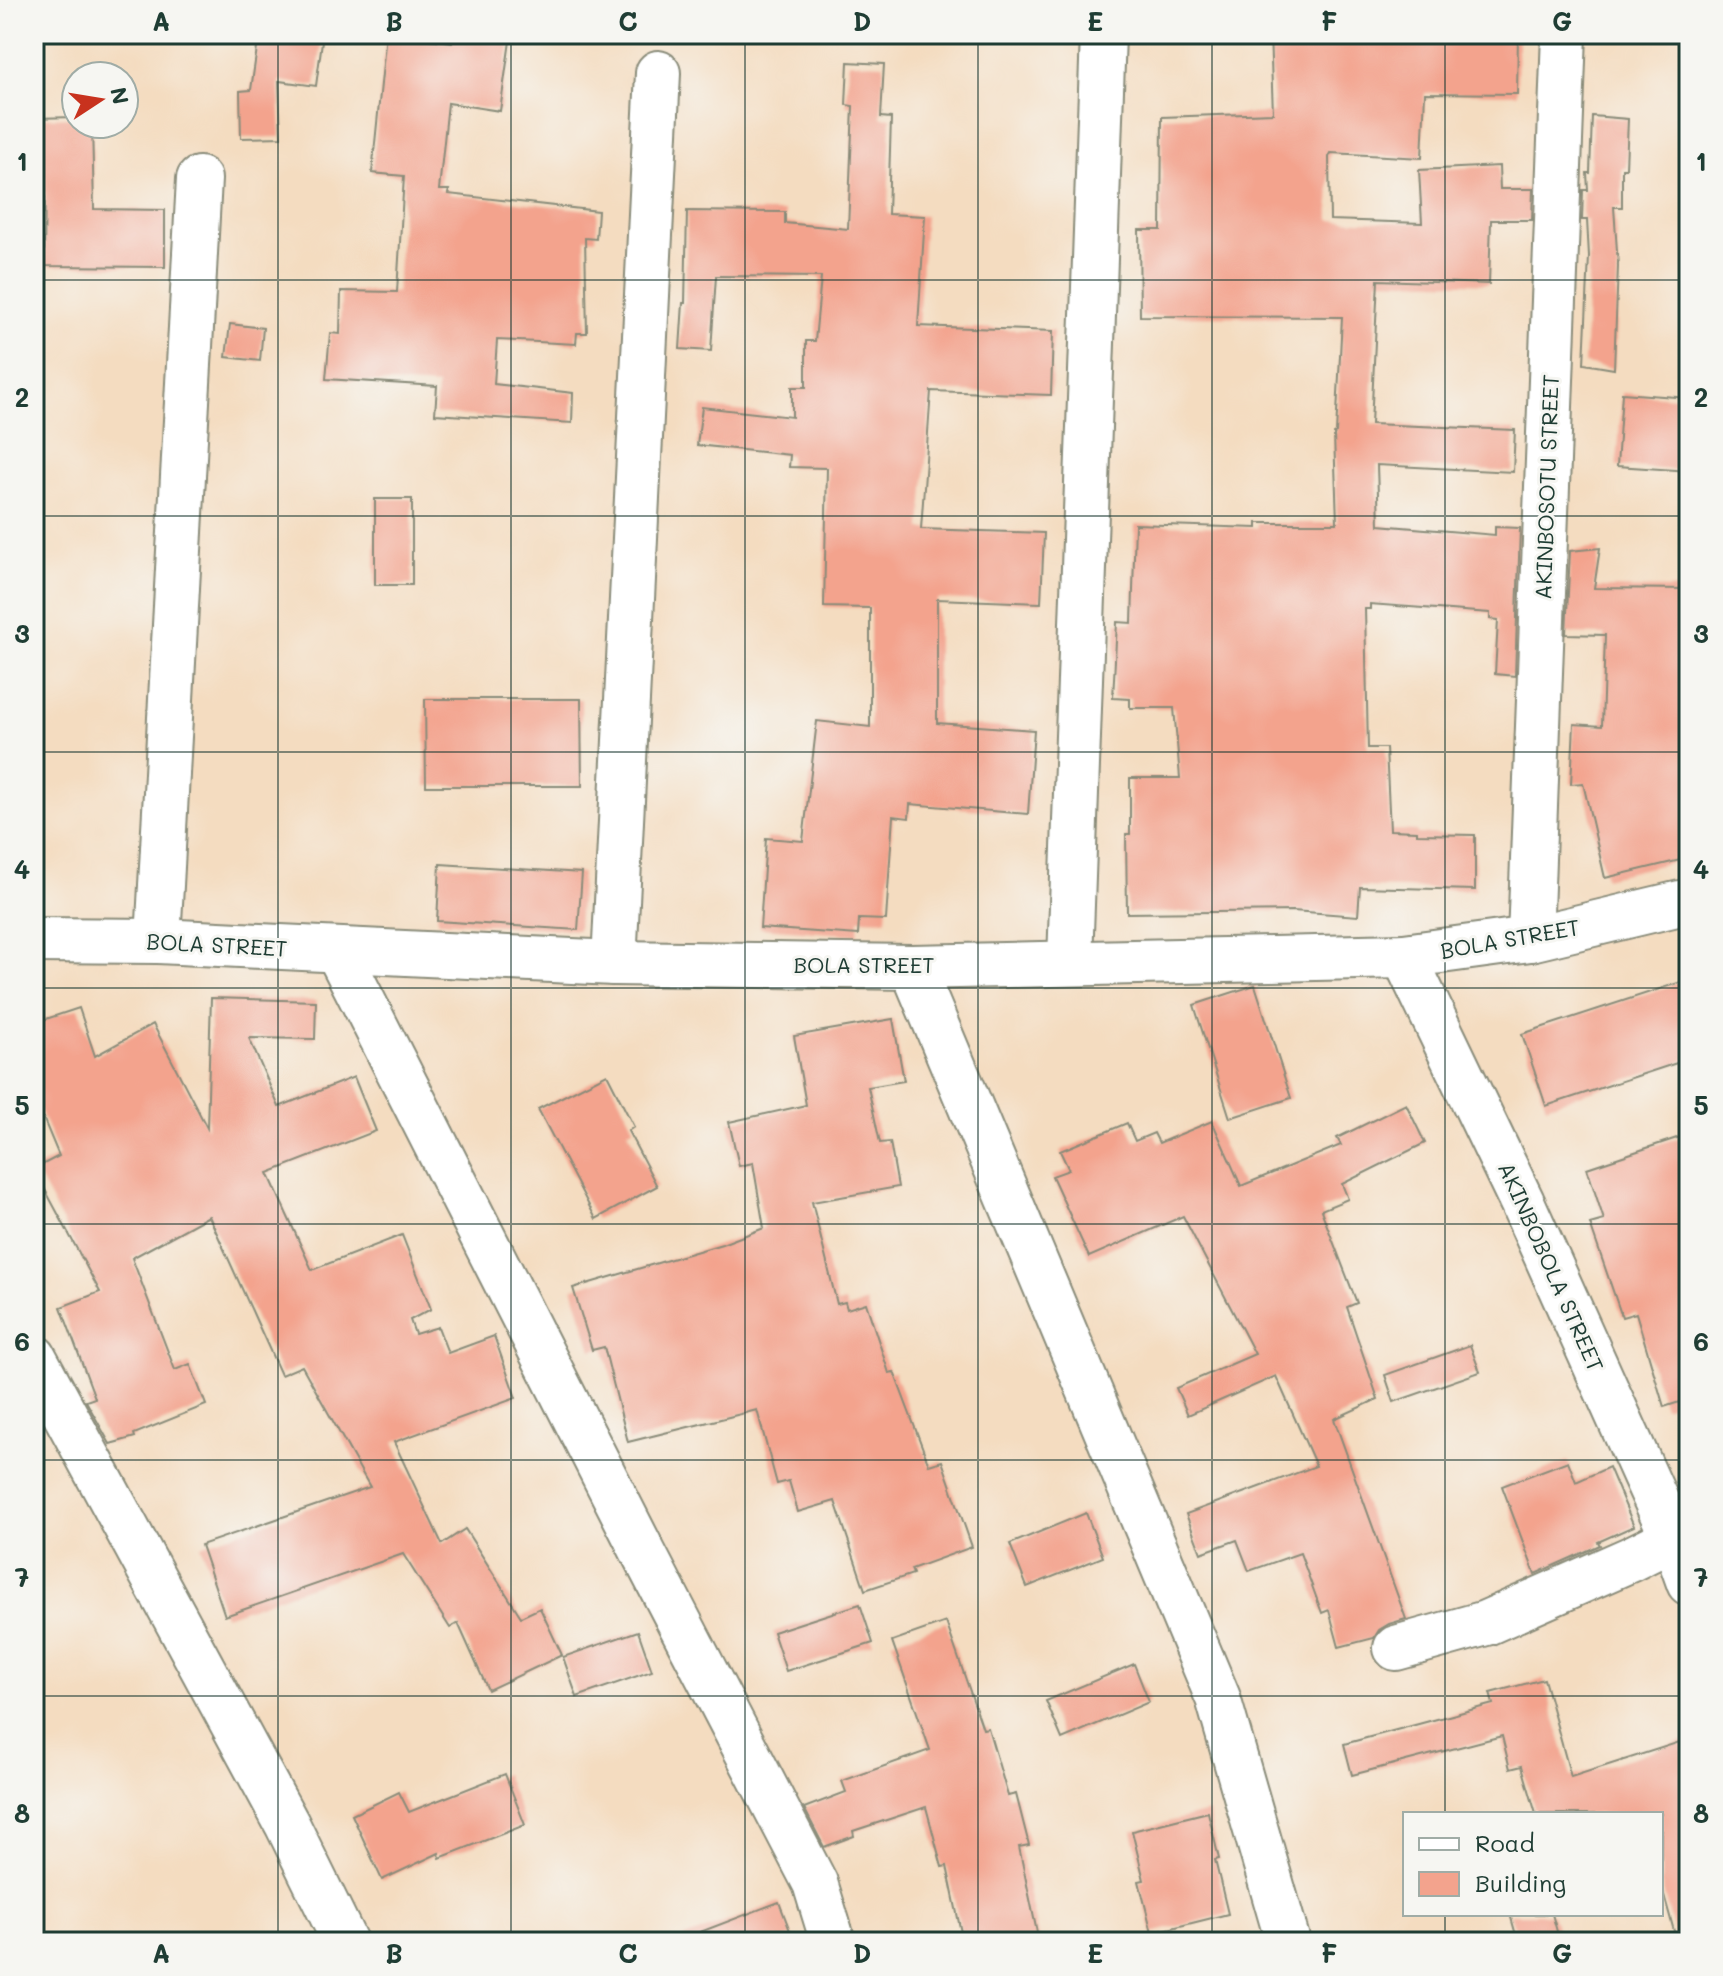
<svg xmlns="http://www.w3.org/2000/svg" width="1723" height="1976" viewBox="0 0 1723 1976" font-family="Mali,sans-serif">
  <style>
    .building { fill: #f3a38d }
    .lines { fill: none; stroke-linecap: round; stroke-linejoin: round }
    .minor-casing { stroke: #8a8c7a; stroke-width: 48 }
    .minor { stroke: #fff; stroke-width: 44 }
    .grid { fill: none; stroke: #1f3d34; stroke-width: 2; stroke-opacity: 0.55 }
    .labels { text-anchor: middle; stroke-width: 6; stroke-linejoin: round; paint-order: stroke }
    .street-label { font-size: 22px; fill: #1f3d34; stroke: #f6f6f2 }
    .neatline { fill: none; stroke: #1f3d34; stroke-width: 3 }
    .grid-label { font-size: 26px; text-anchor: middle; font-weight: bold; fill: #1f3d34 }
  </style>
  <rect width="100%" height="100%" fill="#f6f6f2"/>
  <filter id="ink" filterUnits="userSpaceOnUse"><feTurbulence type="fractalNoise" baseFrequency=".0125" numOctaves="2"/><feDisplacementMap in="SourceGraphic" scale="16" xChannelSelector="R" yChannelSelector="G"/><feConvolveMatrix kernelMatrix="1 2 1 2 8 2 1 2 1" color-interpolation-filters="sRGB"/></filter>
  <filter id="wash" filterUnits="userSpaceOnUse"><feTurbulence type="fractalNoise" baseFrequency=".006" numOctaves="4" result="noise"/><feDisplacementMap in="SourceGraphic" scale="32" xChannelSelector="R" yChannelSelector="G"/><feGaussianBlur stdDeviation="1.8" result="paint"/><feColorMatrix in="noise" values="0 0 0 0 0 0 0 0 0 0 0 0 0 0 0 0 0 1.4 0 .05"/><feComposite in="paint" operator="in"/></filter>
  <g filter="url(#wash)">
    <rect width="100%" height="100%" fill="#f4dcc0"/>
    <g id="blocks">
      <g class="building">
        <path d="M 259,34 L 323,34 L 316,86 L 279,81 L 281,137 L 241,138 L 240,91 L 251,90 Z"/>
        <path d="M 386,34 L 452,42 L 454,34 L 511,34 L 500,111 L 448,103 L 439,190 L 449,190 L 448,194 L 598,211 L 596,239 L 585,238 L 587,333 L 577,333 L 576,344 L 497,340 L 494,384 L 573,393 L 572,423 L 435,414 L 437,386 L 326,379 L 330,333 L 340,334 L 341,291 L 397,292 L 404,176 L 372,173 Z"/>
        <path d="M 1270,34 L 1518,34 L 1517,94 L 1425,93 L 1422,158 L 1331,153 L 1329,157 L 1330,220 L 1422,223 L 1419,170 L 1499,166 L 1500,189 L 1533,189 L 1532,220 L 1491,220 L 1489,284 L 1378,280 L 1371,424 L 1515,430 L 1513,472 L 1377,465 L 1379,525 L 1495,535 L 1495,527 L 1520,528 L 1515,676 L 1495,674 L 1498,620 L 1490,619 L 1490,613 L 1370,604 L 1370,609 L 1365,609 L 1368,748 L 1386,748 L 1390,830 L 1417,831 L 1417,834 L 1475,835 L 1475,890 L 1360,887 L 1358,916 L 1293,911 L 1127,913 L 1126,834 L 1130,834 L 1130,778 L 1180,778 L 1174,708 L 1130,708 L 1130,699 L 1113,698 L 1117,622 L 1132,623 L 1135,524 L 1257,528 L 1257,523 L 1337,523 L 1334,434 L 1336,433 L 1342,317 L 1140,316 L 1139,230 L 1161,230 L 1162,117 L 1273,113 Z"/>
        <path d="M 848,62 L 884,64 L 881,117 L 891,118 L 888,214 L 925,216 L 918,326 L 1053,331 L 1051,395 L 931,391 L 921,529 L 1044,533 L 1041,603 L 937,599 L 937,723 L 1034,730 L 1028,814 L 910,804 L 909,818 L 893,816 L 886,920 L 859,919 L 858,935 L 760,928 L 766,838 L 803,841 L 817,721 L 870,727 L 870,608 L 824,607 L 827,468 L 789,467 L 790,455 L 697,445 L 702,407 L 792,417 L 792,387 L 806,387 L 806,341 L 815,341 L 821,277 L 716,276 L 711,351 L 680,349 L 683,303 L 685,303 L 687,211 L 785,212 L 785,223 L 848,229 L 853,106 L 846,105 Z"/>
        <path d="M 1592,116 L 1628,119 L 1626,168 L 1622,168 L 1622,207 L 1614,207 L 1618,266 L 1614,369 L 1584,364 L 1589,256 L 1587,220 L 1582,220 L 1583,190 L 1588,190 L 1587,173 L 1590,173 Z"/>
        <path d="M 76,117 L 76,124 L 92,124 L 94,209 L 165,210 L 165,267 L 44,266 L 45,176 L 34,176 L 34,118 Z"/>
        <path d="M 230,324 L 263,328 L 260,361 L 226,357 Z"/>
        <path d="M 1622,393 L 1689,398 L 1689,471 L 1617,466 Z"/>
        <rect x="375" y="499" width="37" height="86"/>
        <path d="M 1600,548 L 1594,588 L 1689,589 L 1689,858 L 1605,878 L 1583,783 L 1571,784 L 1574,724 L 1602,726 L 1605,635 L 1566,634 L 1570,551 Z"/>
        <path d="M 425,699 L 581,699 L 582,786 L 426,786 Z"/>
        <path d="M 440,864 L 582,873 L 578,930 L 437,921 Z"/>
        <path d="M 1681,982 L 1689,1007 L 1689,1059 L 1546,1106 L 1522,1034 Z"/>
        <path d="M 1255,985 L 1291,1098 L 1230,1118 L 1194,1005 Z"/>
        <path d="M 211,998 L 316,1001 L 315,1039 L 249,1038 L 279,1107 L 354,1077 L 376,1131 L 268,1173 L 312,1270 L 402,1235 L 431,1309 L 410,1320 L 415,1334 L 438,1327 L 448,1353 L 494,1336 L 516,1398 L 394,1442 L 442,1544 L 465,1529 L 521,1617 L 540,1608 L 562,1655 L 488,1690 L 458,1623 L 450,1628 L 403,1554 L 225,1616 L 201,1545 L 370,1487 L 302,1366 L 281,1375 L 209,1216 L 132,1258 L 175,1370 L 190,1364 L 206,1405 L 134,1434 L 135,1437 L 110,1444 L 86,1401 L 95,1398 L 61,1307 L 100,1292 L 34,1169 L 59,1156 L 34,1096 L 34,1023 L 79,1008 L 95,1056 L 153,1024 L 207,1128 Z"/>
        <path d="M 893,1019 L 904,1081 L 868,1087 L 880,1143 L 890,1142 L 898,1187 L 812,1202 L 837,1304 L 845,1302 L 847,1309 L 866,1303 L 889,1373 L 894,1372 L 929,1465 L 942,1461 L 972,1547 L 911,1569 L 913,1574 L 865,1590 L 835,1501 L 798,1512 L 789,1481 L 777,1484 L 757,1410 L 628,1442 L 604,1347 L 592,1350 L 573,1288 L 722,1244 L 764,1228 L 753,1163 L 739,1166 L 729,1122 L 806,1105 L 794,1036 Z"/>
        <path d="M 607,1074 L 634,1127 L 628,1131 L 657,1186 L 596,1219 L 538,1109 Z"/>
        <path d="M 1406,1104 L 1425,1143 L 1342,1184 L 1348,1199 L 1321,1210 L 1357,1303 L 1347,1307 L 1378,1399 L 1334,1419 L 1406,1619 L 1389,1624 L 1379,1630 L 1374,1638 L 1339,1647 L 1329,1610 L 1322,1613 L 1300,1553 L 1249,1571 L 1237,1540 L 1201,1553 L 1186,1514 L 1316,1466 L 1276,1376 L 1188,1415 L 1176,1388 L 1255,1354 L 1183,1216 L 1089,1257 L 1052,1176 L 1069,1170 L 1060,1151 L 1127,1123 L 1135,1141 L 1154,1133 L 1159,1143 L 1212,1121 L 1241,1186 L 1341,1145 L 1337,1138 Z"/>
        <path d="M 1689,1134 L 1689,1399 L 1664,1407 L 1636,1313 L 1622,1317 L 1590,1224 L 1604,1220 L 1587,1168 Z"/>
        <path d="M 1470,1345 L 1480,1372 L 1394,1402 L 1385,1375 Z"/>
        <path d="M 1568,1461 L 1576,1482 L 1609,1467 L 1634,1526 L 1598,1542 L 1600,1545 L 1535,1574 L 1502,1486 Z"/>
        <path d="M 1086,1513 L 1103,1557 L 1027,1587 L 1010,1544 Z"/>
        <path d="M 860,1604 L 873,1643 L 786,1671 L 773,1632 Z"/>
        <path d="M 946,1622 L 983,1729 L 988,1728 L 1008,1796 L 1016,1794 L 1029,1845 L 1019,1847 L 1039,1942 L 963,1942 L 947,1866 L 942,1867 L 926,1807 L 853,1831 L 854,1836 L 824,1847 L 804,1808 L 846,1792 L 842,1781 L 930,1750 L 892,1641 Z"/>
        <path d="M 638,1631 L 652,1671 L 577,1697 L 563,1657 Z"/>
        <path d="M 1134,1664 L 1149,1702 L 1062,1739 L 1046,1701 Z"/>
        <path d="M 1544,1679 L 1571,1777 L 1689,1739 L 1689,1942 L 1677,1942 L 1661,1884 L 1661,1814 L 1536,1814 L 1522,1766 L 1510,1769 L 1502,1736 L 1352,1775 L 1344,1744 L 1493,1704 L 1490,1693 Z"/>
        <path d="M 505,1774 L 525,1825 L 440,1858 L 439,1853 L 382,1880 L 352,1815 L 399,1792 L 409,1812 Z"/>
        <path d="M 1208,1812 L 1219,1859 L 1215,1860 L 1228,1914 L 1152,1933 L 1139,1881 L 1144,1880 L 1132,1831 Z"/>
        <path d="M 779,1902 L 792,1936 L 776,1942 L 682,1942 L 682,1939 Z"/>
        <path d="M 1510,1914 L 1552,1914 L 1560,1942 L 1518,1942 Z"/>
      </g>
    </g>
  </g>
  <g filter="url(#ink)">
    <use href="#blocks" fill-opacity="0" stroke="#8a8c7a" stroke-width="2"/>
    <g class="lines">
      <g class="minor-casing">
        <g id="minor">
          <path d="M 1530,939 L 1564,34"/>
          <path d="M 34,940 L 158,941 L 614,963 L 912,967 L 1404,956 L 1530,939 L 1689,901"/>
          <path d="M 158,941 L 199,179"/>
          <path d="M 337,950 L 643,1552 L 815,1883 L 833,1942"/>
          <path d="M 1404,956 L 1522,1202 L 1673,1538 L 1689,1583"/>
          <path d="M 1070,961 L 1103,34"/>
          <path d="M 614,963 L 658,73"/>
          <path d="M 912,967 L 1218,1698 L 1288,1942"/>
          <path d="M 34,1357 L 287,1824 L 345,1942"/>
          <path d="M 1396,1648 L 1486,1623 L 1631,1559 L 1673,1538 L 1689,1534"/>
        </g>
      </g>
      <use href="#minor" class="minor"/>
    </g>
  </g>
  <path class="grid" d="M 278,34 L 278,1942M 511,34 L 511,1942M 745,34 L 745,1942M 978,34 L 978,1942M 1212,34 L 1212,1942M 1445,34 L 1445,1814M 34,280 L 1689,280M 34,516 L 1689,516M 34,752 L 1689,752M 34,988 L 1689,988M 34,1224 L 1689,1224M 34,1460 L 1689,1460M 34,1696 L 1689,1696M 1445,1914 L 1445,1942"/>
  <g class="labels">
    <g class="street-label">
      <text transform="translate(1547 487) rotate(-88)" y="8">AKINBOSOTU STREET</text>
      <text transform="translate(1510 939) rotate(-10)" y="8">BOLA STREET</text>
      <text transform="translate(217 945) rotate(3)" y="8">BOLA STREET</text>
      <text x="864" y="973">BOLA STREET</text>
      <text transform="translate(1551 1267) rotate(66)" y="8">AKINBOBOLA STREET</text>
    </g>
  </g>
  <rect width="1723" height="1976" fill="none" stroke="#f6f6f2" stroke-width="88"/>
  <rect x="1403" y="1812" width="260" height="104" fill="#f6f6f2" stroke="#a0aca6" stroke-width="2"/>
  <rect x="1419" y="1838" width="40" height="12" fill="#ffffff" stroke="#a0aca6" stroke-width="2"/>
  <text x="1475" y="1852" font-size="24" fill="#1f3d34">Road</text>
  <rect x="1419" y="1872" width="40" height="24" fill="#f3a38d" stroke="#a0aca6" stroke-width="2"/>
  <text x="1475" y="1892" font-size="24" fill="#1f3d34">Building</text>
  <g transform="translate(100 100) rotate(78)"><circle r="38" fill="#f6f6f2" stroke="#a0aca6" stroke-width="2"/>
  <path d="M0-6L14 30L0 20L-14 30Z" fill="#c8321e"/>
  <text y="-12" font-size="22" font-weight="bold" text-anchor="middle" fill="#1f3d34">N</text>
  </g>
  <rect x="44" y="44" width="1635" height="1888" class="neatline"/>
  <g class="grid-label">
    <text x="161" y="31">A</text>
    <text x="394" y="31">B</text>
    <text x="628" y="31">C</text>
    <text x="862" y="31">D</text>
    <text x="1095" y="31">E</text>
    <text x="1329" y="31">F</text>
    <text x="1562" y="31">G</text>
    <text x="22" y="171">1</text>
    <text x="1701" y="171">1</text>
    <text x="22" y="407">2</text>
    <text x="1701" y="407">2</text>
    <text x="22" y="643">3</text>
    <text x="1701" y="643">3</text>
    <text x="22" y="879">4</text>
    <text x="1701" y="879">4</text>
    <text x="22" y="1115">5</text>
    <text x="1701" y="1115">5</text>
    <text x="22" y="1351">6</text>
    <text x="1701" y="1351">6</text>
    <text x="22" y="1587">7</text>
    <text x="1701" y="1587">7</text>
    <text x="22" y="1823">8</text>
    <text x="1701" y="1823">8</text>
    <text x="161" y="1963">A</text>
    <text x="394" y="1963">B</text>
    <text x="628" y="1963">C</text>
    <text x="862" y="1963">D</text>
    <text x="1095" y="1963">E</text>
    <text x="1329" y="1963">F</text>
    <text x="1562" y="1963">G</text>
  </g>
</svg>
